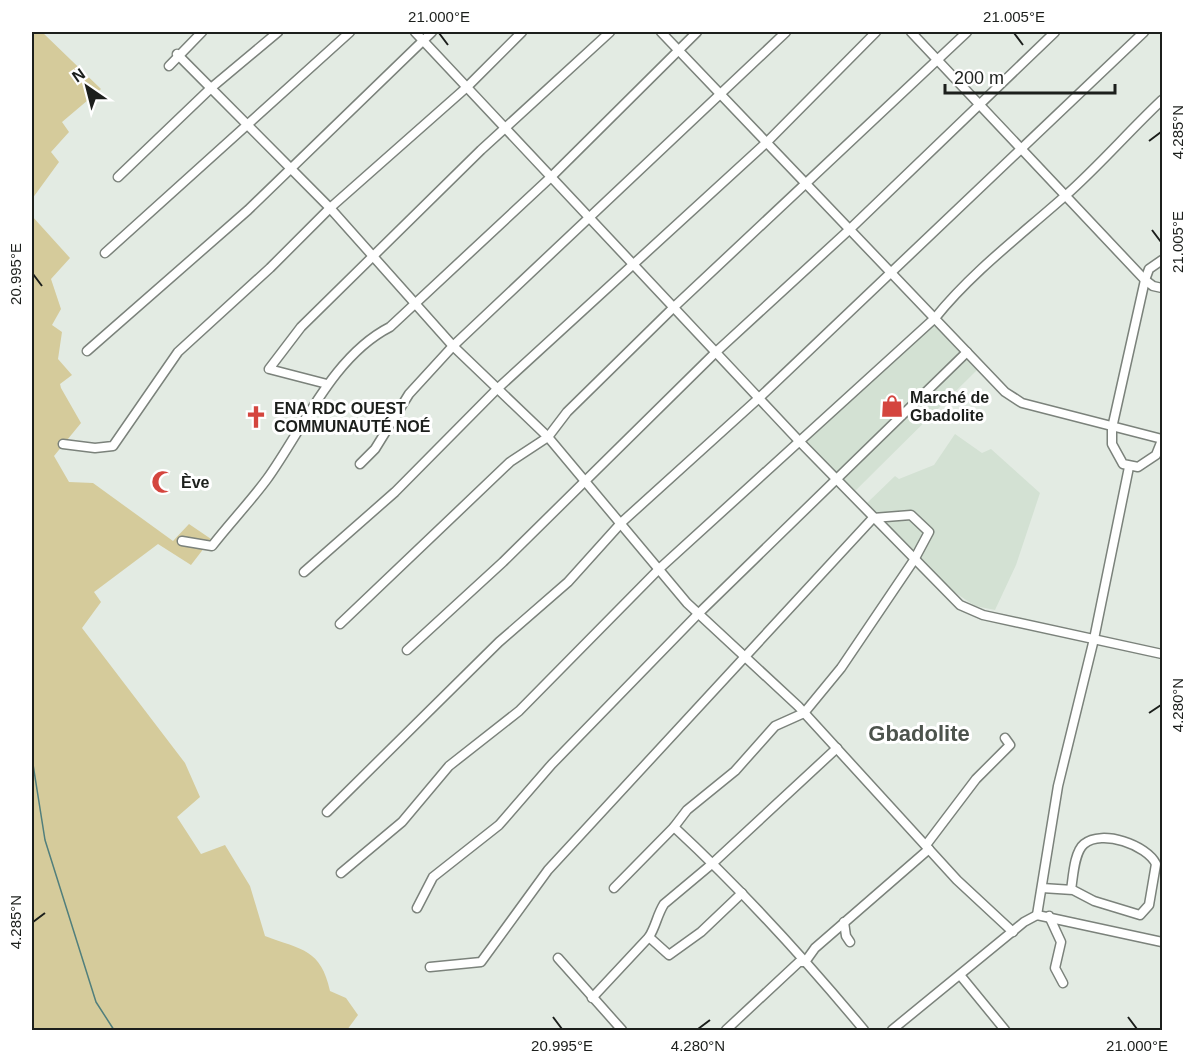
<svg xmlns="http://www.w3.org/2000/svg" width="1194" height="1062" viewBox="0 0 1194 1062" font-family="Helvetica,sans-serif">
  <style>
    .built { fill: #d3e1d3 }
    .green { fill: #d5cb9b }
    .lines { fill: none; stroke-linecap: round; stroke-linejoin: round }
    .stream { stroke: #517f7c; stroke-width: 1.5 }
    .minor-casing { stroke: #7b827b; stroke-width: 11 }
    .minor { stroke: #fff; stroke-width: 8 }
    .ticks { fill: none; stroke: #1c1f1c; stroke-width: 2 }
    .labels { text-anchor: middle; stroke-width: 6; stroke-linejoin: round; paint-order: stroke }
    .poi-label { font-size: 16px; font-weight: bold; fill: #1c1f1c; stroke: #fff; text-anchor: start }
    .district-label { font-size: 22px; font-weight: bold; fill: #4c534c; stroke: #fff }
    .neatline { fill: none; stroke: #1c1f1c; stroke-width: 2 }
    .ticks-label { font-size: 15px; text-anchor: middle; fill: #1c1f1c }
  </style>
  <rect width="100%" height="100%" fill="#e3ebe3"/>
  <g class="built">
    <path d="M 932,323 L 977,370 L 853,493 L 804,442 Z"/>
    <path d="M 955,434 L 982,453 L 991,449 L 1040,493 L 1016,565 L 995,610 L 975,606 L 944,585 L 866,504 L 895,476 L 899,479 L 934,465 Z"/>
  </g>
  <g class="green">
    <path d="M 32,32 L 42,32 L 101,89 L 62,122 L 69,132 L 51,152 L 59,162 L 32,199 Z"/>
    <path d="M 32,216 L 70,258 L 51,279 L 61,309 L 52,325 L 62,332 L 58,359 L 72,375 L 60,384 L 61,388 L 81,423 L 54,456 L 69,482 L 93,483 L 173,541 L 189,524 L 211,539 L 191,565 L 158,544 L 94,592 L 101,602 L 82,628 L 185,763 L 200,797 L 177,817 L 201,854 L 225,845 L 250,886 L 265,936 C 302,950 321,949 330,991 L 346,998 L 358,1015 L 347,1030 L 32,1030 Z"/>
  </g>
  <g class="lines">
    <path class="stream" d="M 32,758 L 45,840 L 96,1002 L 114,1030"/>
    <g class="minor-casing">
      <g id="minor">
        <path d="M 415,32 L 800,442 L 960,605 L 983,615 L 1162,654"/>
        <path d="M 661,32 L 1005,392 L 1022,403 L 1162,439"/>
        <path d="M 911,32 L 1145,280 L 1153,286 L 1162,288"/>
        <path d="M 177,54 L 330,208 L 453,346 L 548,437 L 687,603 L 798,706 L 957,880 L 1013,932"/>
        <path d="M 169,66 L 202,32"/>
        <path d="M 118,177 L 211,88 L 278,32"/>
        <path d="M 105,253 L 350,32"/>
        <path d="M 1162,260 L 1149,269 L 1145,280 L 1112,428 L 1112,444 L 1123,464 L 1138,467 L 1156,455 L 1162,440"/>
        <path d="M 87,351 L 248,210 L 432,32"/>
        <path d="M 327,384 L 269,369 L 301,327 L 481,150 L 610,32"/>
        <path d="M 63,444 L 95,448 L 113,446 L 178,352 L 270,268 L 330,208 L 467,87 L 522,32"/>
        <path d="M 360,464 L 375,449 L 409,394 L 453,346 L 786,32"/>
        <path d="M 182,541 L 212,546 C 229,524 250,502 267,479 C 303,429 333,356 390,327 L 551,177 L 697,32"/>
        <path d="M 304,572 L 395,492 L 497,389 L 767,142 L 876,32"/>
        <path d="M 340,624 L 510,462 L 548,437 L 567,412 L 674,307 L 967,32"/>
        <path d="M 407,650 L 503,562 L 716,352 L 850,229 L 1055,32"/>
        <path d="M 327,812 L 499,642 L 568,582 L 622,522 L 759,398 L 1144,32"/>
        <path d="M 674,827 C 742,890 805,959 864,1030"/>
        <path d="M 926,845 L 976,779 L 1010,745 L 1005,738"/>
        <path d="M 341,873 L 402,822 L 449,766 L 519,711 L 659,569 L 935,318 C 972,272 1021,235 1065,196 C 1099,166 1129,131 1162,100"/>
        <path d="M 1042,888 L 1073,890 L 1094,901 L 1140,915 L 1149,905 L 1156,864 C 1147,845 1102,829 1084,844 C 1074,852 1073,878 1071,890"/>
        <path d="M 417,908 L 433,877 L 499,825 L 552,764 L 698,614 L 967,352"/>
        <path d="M 1037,915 L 1058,786 L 1094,639 L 1129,467"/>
        <path d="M 1049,916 L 1061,942 L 1055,968 L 1063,983"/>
        <path d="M 844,922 L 846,936 L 850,942"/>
        <path d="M 649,937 L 669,955 L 701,932 L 742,893"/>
        <path d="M 558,958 L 622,1030"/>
        <path d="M 430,967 L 481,962 L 548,870 L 873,518 L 911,515 L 929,532 L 914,560 L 841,668 L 804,713 L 775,726 L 735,771 L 687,810 L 674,827 L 614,888"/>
        <path d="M 960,975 L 1005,1030"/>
        <path d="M 592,998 L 649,937 C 656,926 657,915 664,904 L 713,863 L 837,748"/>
        <path d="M 726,1030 L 799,962 L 805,962 L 815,948 L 929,849"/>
        <path d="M 892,1030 L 1024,922 L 1037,915 L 1162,942"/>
      </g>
    </g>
    <use href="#minor" class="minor"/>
  </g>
  <path class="ticks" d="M 439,33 L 448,45M 1014,33 L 1023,45M 1149,141 L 1161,132M 1152,230 L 1161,242M 33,274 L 42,286M 1149,713 L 1161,705M 33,922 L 45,913M 553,1017 L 562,1029M 1128,1017 L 1137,1029M 698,1029 L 710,1020"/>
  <defs>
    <g id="shop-bare" transform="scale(1.8)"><path d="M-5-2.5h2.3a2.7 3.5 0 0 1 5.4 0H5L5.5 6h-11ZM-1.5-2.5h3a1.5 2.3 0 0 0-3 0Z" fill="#d4453e" stroke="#fff" stroke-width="2.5" paint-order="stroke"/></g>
    <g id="church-bare" transform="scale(1.8)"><path d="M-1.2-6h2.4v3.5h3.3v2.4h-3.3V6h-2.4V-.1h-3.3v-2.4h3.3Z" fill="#d4453e" stroke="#fff" stroke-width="2.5" paint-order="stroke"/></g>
    <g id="mosque-bare" transform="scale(1.8)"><path d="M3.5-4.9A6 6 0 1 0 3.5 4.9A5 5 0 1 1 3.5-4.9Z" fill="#d4453e" stroke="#fff" stroke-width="2.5" paint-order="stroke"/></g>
  </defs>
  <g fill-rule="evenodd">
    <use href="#shop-bare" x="892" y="406"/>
    <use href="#church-bare" x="256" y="417"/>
    <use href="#mosque-bare" x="163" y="482"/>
  </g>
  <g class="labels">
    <g class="poi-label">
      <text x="910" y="403">Marché de<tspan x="910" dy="18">Gbadolite</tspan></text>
      <text x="274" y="414">ENA RDC OUEST<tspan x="274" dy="18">COMMUNAUTÉ NOÉ</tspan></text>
      <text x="181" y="488">Ève</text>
    </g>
    <g class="district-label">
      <text x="919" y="741">Gbadolite</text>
    </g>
  </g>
  <rect width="1194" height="1062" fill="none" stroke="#ffffff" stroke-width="66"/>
  <g transform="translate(87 87) rotate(325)" stroke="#ffffff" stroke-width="4.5" paint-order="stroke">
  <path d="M0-4.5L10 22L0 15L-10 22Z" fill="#1c1f1c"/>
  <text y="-9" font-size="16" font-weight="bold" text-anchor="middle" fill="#1c1f1c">N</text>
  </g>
  <path d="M945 84v9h170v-9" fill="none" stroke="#1c1f1c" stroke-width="3"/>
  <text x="954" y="84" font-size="18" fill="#1c1f1c" stroke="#ffffff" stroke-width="4.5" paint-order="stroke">200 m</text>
  <rect x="33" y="33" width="1128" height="996" class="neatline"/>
  <g class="ticks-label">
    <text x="439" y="22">21.000°E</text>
    <text x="1014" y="22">21.005°E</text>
    <text transform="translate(1178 132) rotate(-90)" y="5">4.285°N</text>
    <text transform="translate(1178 242) rotate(-90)" y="5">21.005°E</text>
    <text transform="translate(16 274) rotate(-90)" y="5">20.995°E</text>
    <text transform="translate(1178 705) rotate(-90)" y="5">4.280°N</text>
    <text transform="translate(16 922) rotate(-90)" y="5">4.285°N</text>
    <text x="562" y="1051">20.995°E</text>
    <text x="698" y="1051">4.280°N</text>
    <text x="1137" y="1051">21.000°E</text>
  </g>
</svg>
